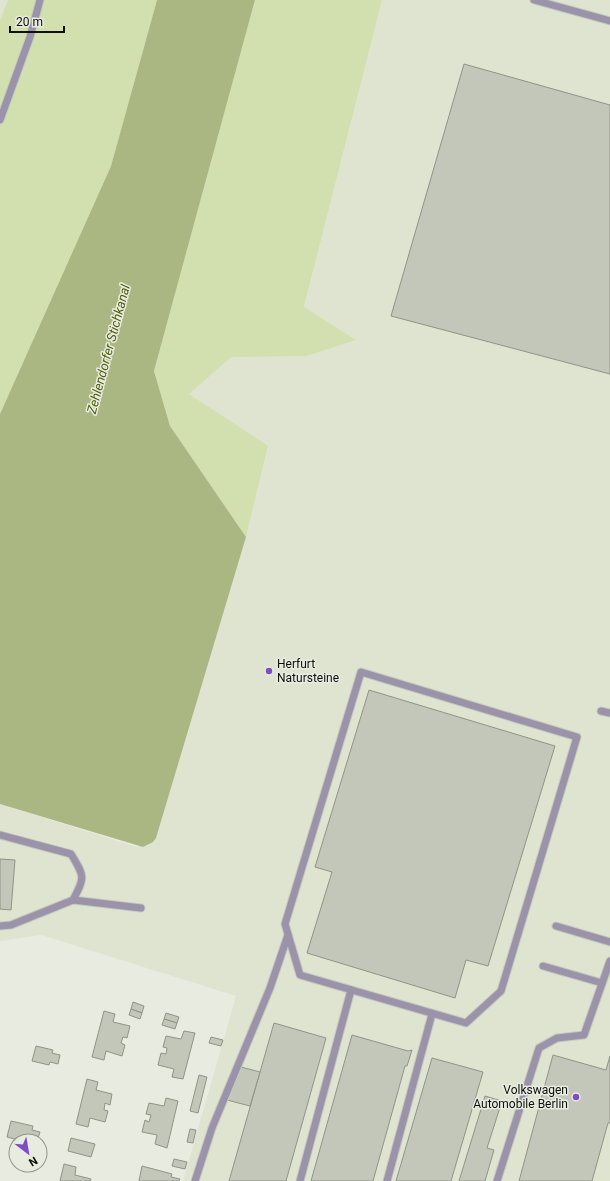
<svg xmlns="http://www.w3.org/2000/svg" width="610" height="1181" viewBox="0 0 610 1181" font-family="Roboto,sans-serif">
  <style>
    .built { fill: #dee4d0 }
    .green { fill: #d2dfae }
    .water { fill: #aab783 }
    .building { fill: #c3c7ba; stroke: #909387 }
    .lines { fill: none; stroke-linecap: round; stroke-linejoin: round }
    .lane-casing { stroke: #c5c9be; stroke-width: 9 }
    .lane { stroke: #9b93a9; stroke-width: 7 }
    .poi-dot { fill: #804cc3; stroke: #e8ece0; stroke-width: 1.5 }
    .labels { text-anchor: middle; stroke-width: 3; stroke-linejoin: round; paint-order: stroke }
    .poi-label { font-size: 12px; fill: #0e0f0b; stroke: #e8ece0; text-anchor: start }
    .water-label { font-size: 13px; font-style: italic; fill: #505f0c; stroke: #e8ece0 }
  </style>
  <rect width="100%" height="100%" fill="#e8ece0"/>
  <g class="built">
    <path d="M 0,0 L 8,0 L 0,20 Z"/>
    <path d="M 382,0 L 610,0 L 610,1181 L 183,1181 L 236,996 L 41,935 L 0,941 L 0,804 L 137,847 L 156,838 L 246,537 L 268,447 L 189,394 L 230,357 L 307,356 L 355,340 L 304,308 Z"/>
  </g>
  <g class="green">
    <path d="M 8,0 L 157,0 L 111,166 L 0,414 L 0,20 Z"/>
    <path d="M 255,0 L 382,0 L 304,307 L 356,340 L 307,356 L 231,357 L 189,394 L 268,446 L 246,537 L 170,426 L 154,371 Z"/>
  </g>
  <path class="water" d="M 157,0 L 255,0 L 154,371 L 170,426 L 246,537 L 156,838 L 153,842 L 143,847 L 0,804 L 0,414 L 111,166 Z"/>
  <g class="building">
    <path d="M 464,64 L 610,105 L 610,374 L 391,316 Z"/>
    <path d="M 369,690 L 555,746 L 488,966 L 466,960 L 455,998 L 307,953 L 332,872 L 315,867 Z"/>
    <path d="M 0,859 L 15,860 L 11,910 L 0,909 Z"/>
    <path d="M 133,1002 L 144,1006 L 142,1013 L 131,1009 Z"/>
    <path d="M 131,1009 L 142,1013 L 140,1019 L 129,1015 Z"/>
    <path d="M 104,1011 L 115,1014 L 113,1022 L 130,1026 L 127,1038 L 123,1037 L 121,1043 L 125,1045 L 122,1056 L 106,1051 L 104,1060 L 92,1057 Z"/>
    <path d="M 166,1013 L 179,1017 L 177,1023 L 164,1019 Z"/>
    <path d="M 164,1019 L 177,1023 L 175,1029 L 162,1025 Z"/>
    <path d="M 274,1023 L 326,1038 L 286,1181 L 229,1181 Z"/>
    <path d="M 184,1031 L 195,1033 L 183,1079 L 172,1077 L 174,1069 L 158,1065 L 161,1053 L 166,1054 L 167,1048 L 163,1047 L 166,1036 L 181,1039 Z"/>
    <path d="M 352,1035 L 408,1051 L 412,1050 L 407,1066 L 405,1066 L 373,1181 L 311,1181 Z"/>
    <path d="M 211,1037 L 223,1040 L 221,1046 L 209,1043 Z"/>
    <path d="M 36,1046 L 53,1050 L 52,1053 L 60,1055 L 58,1064 L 50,1062 L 49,1065 L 32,1061 Z"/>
    <path d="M 553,1055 L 606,1070 L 610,1056 L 610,1123 L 608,1123 L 592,1181 L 519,1181 Z"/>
    <path d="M 432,1058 L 483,1072 L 451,1181 L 396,1181 Z"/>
    <path d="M 241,1067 L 260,1072 L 250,1106 L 227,1100 Z"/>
    <path d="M 199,1075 L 207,1077 L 198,1113 L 190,1111 Z"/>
    <path d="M 87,1079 L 98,1082 L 96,1090 L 112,1094 L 110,1105 L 105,1103 L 104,1110 L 108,1111 L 105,1122 L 90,1118 L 88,1127 L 76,1124 Z"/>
    <path d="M 485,1096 L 502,1101 L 487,1148 L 494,1150 L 485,1181 L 459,1181 Z"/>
    <path d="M 166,1098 L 178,1101 L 167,1148 L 155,1144 L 157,1135 L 142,1132 L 145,1120 L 149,1122 L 151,1115 L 146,1114 L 149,1103 L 164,1106 Z"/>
    <path d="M 11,1121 L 33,1126 L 32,1130 L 40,1132 L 37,1141 L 29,1139 L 28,1141 L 22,1141 L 7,1137 Z"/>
    <path d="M 190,1129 L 196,1130 L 193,1143 L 187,1142 Z"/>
    <path d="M 71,1138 L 95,1144 L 91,1157 L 68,1151 Z"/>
    <path d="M 174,1159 L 187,1162 L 185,1169 L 172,1166 Z"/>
    <path d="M 64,1164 L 76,1167 L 75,1175 L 91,1179 L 90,1181 L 60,1181 Z"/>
    <path d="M 142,1166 L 172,1174 L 171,1177 L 180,1179 L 179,1181 L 139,1181 Z"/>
  </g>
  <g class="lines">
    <g class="lane-casing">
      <g id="lane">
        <path d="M 534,0 L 610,21"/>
        <path d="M 0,120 L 30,37 L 40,0"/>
        <path d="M 361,672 L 577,737 L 501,991 L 466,1023 L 300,975 L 285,924 Z"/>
        <path d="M 601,711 L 610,713"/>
        <path d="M 0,835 L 71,854 C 85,877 85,877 73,900"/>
        <path d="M 0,926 L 11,925 L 73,900 L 141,908"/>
        <path d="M 556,926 L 610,942"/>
        <path d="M 543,966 L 602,983"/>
        <path d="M 195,1181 L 212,1128 L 270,988 L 288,935"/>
        <path d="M 300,1181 L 351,990"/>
        <path d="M 387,1181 L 432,1014"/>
        <path d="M 497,1181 L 539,1048 L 557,1038 L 584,1035 L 610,961"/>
      </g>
    </g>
    <use href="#lane" class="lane"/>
  </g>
  <g class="poi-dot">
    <circle cx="269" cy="671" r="4"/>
    <circle cx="576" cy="1097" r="4"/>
  </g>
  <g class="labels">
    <g class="poi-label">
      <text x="277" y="668">Herfurt<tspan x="277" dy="14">Natursteine</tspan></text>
      <text x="568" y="1094" text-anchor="end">Volkswagen<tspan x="568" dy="14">Automobile Berlin</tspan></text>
    </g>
    <g class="water-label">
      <text transform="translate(108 349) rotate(-75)" y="5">Zehlendorfer Stichkanal</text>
    </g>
  </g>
  <g transform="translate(28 1153) rotate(149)"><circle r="19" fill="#e8ece0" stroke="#91948b"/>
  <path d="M0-3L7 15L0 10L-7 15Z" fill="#804cc3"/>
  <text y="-6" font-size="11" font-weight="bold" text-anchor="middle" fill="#0e0f0b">N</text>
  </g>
  <path d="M10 26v6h54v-6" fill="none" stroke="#0e0f0b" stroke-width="2"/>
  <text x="16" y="26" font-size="12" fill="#0e0f0b" stroke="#e8ece0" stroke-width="3" paint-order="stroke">20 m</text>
</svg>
